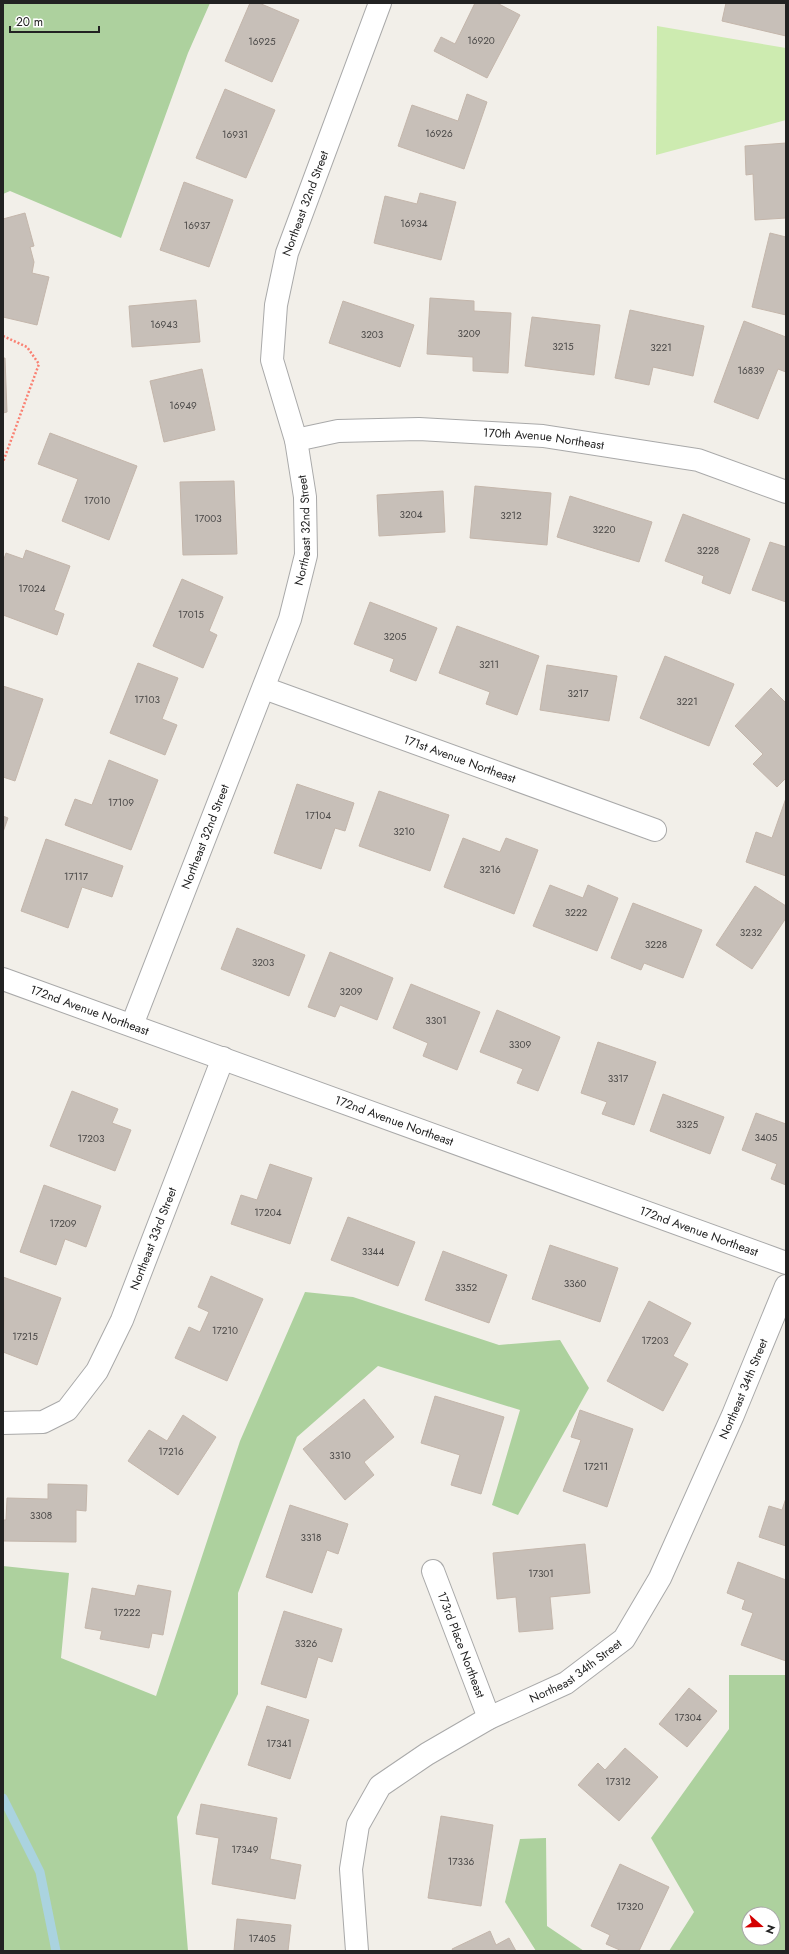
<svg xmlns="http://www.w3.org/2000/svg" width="789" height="1954" viewBox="0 0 789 1954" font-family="Jost,sans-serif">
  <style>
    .grass { fill: #cdebb0 }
    .forest { fill: #add19e; fill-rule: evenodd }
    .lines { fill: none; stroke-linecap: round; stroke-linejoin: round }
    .stream { stroke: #aad3df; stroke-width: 9 }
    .building { fill: #c7bfb8; stroke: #c4b6ab }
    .minor-casing { stroke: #a9a9a9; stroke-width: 24 }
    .tertiary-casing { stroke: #a9a9a9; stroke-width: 24 }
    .path { stroke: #fa8072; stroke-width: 2.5; stroke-dasharray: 2 2; stroke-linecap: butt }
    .minor { stroke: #fff; stroke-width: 22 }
    .tertiary { stroke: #fff; stroke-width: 22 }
    .labels { text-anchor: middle; stroke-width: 3; stroke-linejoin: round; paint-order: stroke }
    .number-label { font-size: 10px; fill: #4b4948 }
    .street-label { font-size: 12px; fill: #222; stroke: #fff }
  </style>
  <rect width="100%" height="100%" fill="#f2efe9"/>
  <path class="grass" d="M 657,26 L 786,48 L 786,120 L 656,155 Z"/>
  <g class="forest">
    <path d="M 3,3 L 210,3 L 188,53 L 121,238 L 10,191 L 3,194 Z"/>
    <path d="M 305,1292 L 353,1297 L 499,1345 L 560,1340 L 589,1388 L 518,1515 L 492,1505 L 520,1410 L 378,1366 L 297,1437 L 238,1593 L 238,1694 L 177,1817 L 188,1951 L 3,1951 L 3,1566 L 69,1573 L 61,1658 L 156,1696 L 240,1441 Z"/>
    <path d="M 729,1675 L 786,1675 L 786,1951 L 669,1951 L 694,1912 L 651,1838 L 729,1729 ZM 749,1914 L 773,1914 L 773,1938 L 749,1938 Z"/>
    <path d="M 546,1838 L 547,1926 L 584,1951 L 536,1951 L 505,1902 L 520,1839 Z"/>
  </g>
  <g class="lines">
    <path class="stream" d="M 3,1798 L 40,1872 L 56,1951"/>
  </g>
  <g class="building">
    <path d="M 250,3 L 259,3 L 299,20 L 272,82 L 225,61 Z"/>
    <path d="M 475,3 L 497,3 L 520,15 L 487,78 L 434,51 L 441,37 L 455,44 Z"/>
    <path d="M 726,3 L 786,3 L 786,36 L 722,21 Z"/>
    <path d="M 225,89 L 275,110 L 246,178 L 196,158 Z"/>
    <path d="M 467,94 L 487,102 L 464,169 L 398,146 L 412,105 L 458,121 Z"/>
    <path d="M 786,143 L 786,218 L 755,220 L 753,174 L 746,175 L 745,146 Z"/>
    <path d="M 184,182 L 233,200 L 209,267 L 160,250 Z"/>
    <path d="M 420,193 L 456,202 L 441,260 L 374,243 L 385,196 L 417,204 Z"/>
    <path d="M 25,213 L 34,246 L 30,247 L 34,262 L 32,273 L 49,277 L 37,325 L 3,317 L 3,219 Z"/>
    <path d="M 770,233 L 786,237 L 786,315 L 752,307 Z"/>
    <path d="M 430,298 L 474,301 L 474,311 L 511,313 L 508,373 L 473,371 L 473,357 L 427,354 Z"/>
    <path d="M 196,300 L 200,342 L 132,347 L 129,306 Z"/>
    <path d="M 343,301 L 414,325 L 400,367 L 329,343 Z"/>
    <path d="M 630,310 L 704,326 L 693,376 L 653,367 L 649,385 L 615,378 Z"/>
    <path d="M 532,317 L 600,325 L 594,375 L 525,366 Z"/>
    <path d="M 744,321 L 786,337 L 786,372 L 778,369 L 758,419 L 714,402 Z"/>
    <path d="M 3,358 L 5,358 L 7,412 L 3,413 Z"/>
    <path d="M 202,369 L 215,430 L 164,442 L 150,381 Z"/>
    <path d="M 50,433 L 137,466 L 109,540 L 62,521 L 78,479 L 38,464 Z"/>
    <path d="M 234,481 L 237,554 L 183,555 L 180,482 Z"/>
    <path d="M 475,486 L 551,493 L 547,545 L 470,538 Z"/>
    <path d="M 443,491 L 445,532 L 379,536 L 377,495 Z"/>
    <path d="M 570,496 L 652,522 L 639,562 L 557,537 Z"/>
    <path d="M 683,514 L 750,539 L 730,594 L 702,583 L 704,576 L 665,561 Z"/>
    <path d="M 770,542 L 786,547 L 786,602 L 752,590 Z"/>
    <path d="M 26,550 L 70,566 L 54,610 L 64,614 L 57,635 L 3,615 L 3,562 L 6,553 L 23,559 Z"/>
    <path d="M 182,579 L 223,597 L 209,631 L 217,635 L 203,668 L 153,646 Z"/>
    <path d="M 370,602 L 437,628 L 416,681 L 390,671 L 394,659 L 354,644 Z"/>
    <path d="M 457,626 L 539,656 L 517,715 L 486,704 L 490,692 L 439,673 Z"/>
    <path d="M 665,656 L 734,684 L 709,746 L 640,718 Z"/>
    <path d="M 138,663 L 178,678 L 162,719 L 177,725 L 165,755 L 110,733 Z"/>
    <path d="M 547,665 L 617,676 L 609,721 L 540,710 Z"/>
    <path d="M 3,686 L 43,699 L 15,781 L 3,777 Z"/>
    <path d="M 771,688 L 786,703 L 786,778 L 777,787 L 753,764 L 763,754 L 735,726 Z"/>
    <path d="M 109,760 L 158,780 L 131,850 L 65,825 L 75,799 L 92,805 Z"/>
    <path d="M 297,784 L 354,803 L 345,831 L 335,828 L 321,869 L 274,853 Z"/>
    <path d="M 379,791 L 449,815 L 430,871 L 359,846 Z"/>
    <path d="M 786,798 L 786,876 L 746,862 L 756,832 L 772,838 Z"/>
    <path d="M 3,816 L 8,818 L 3,832 Z"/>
    <path d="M 463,838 L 500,852 L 506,838 L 538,850 L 514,914 L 444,887 Z"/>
    <path d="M 46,839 L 123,866 L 112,897 L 82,887 L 68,928 L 21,911 Z"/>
    <path d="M 550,885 L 583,898 L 588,885 L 618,898 L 597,951 L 533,926 Z"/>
    <path d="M 755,886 L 786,906 L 786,918 L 752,969 L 716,945 Z"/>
    <path d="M 633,903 L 702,930 L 683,978 L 644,963 L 641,970 L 611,958 Z"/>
    <path d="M 237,928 L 305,955 L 289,996 L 221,969 Z"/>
    <path d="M 330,952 L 393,978 L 377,1020 L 340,1005 L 335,1017 L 308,1007 Z"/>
    <path d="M 411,984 L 480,1012 L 457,1070 L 423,1056 L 428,1043 L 393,1028 Z"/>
    <path d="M 497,1010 L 560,1037 L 538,1091 L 517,1083 L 523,1069 L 480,1052 Z"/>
    <path d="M 598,1042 L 656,1062 L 634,1125 L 602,1114 L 607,1102 L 581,1093 Z"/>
    <path d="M 72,1091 L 118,1109 L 112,1123 L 131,1130 L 115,1171 L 50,1146 Z"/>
    <path d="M 663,1094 L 724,1117 L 710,1154 L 650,1131 Z"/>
    <path d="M 756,1113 L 786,1124 L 786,1185 L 771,1179 L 777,1164 L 742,1150 Z"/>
    <path d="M 270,1164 L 312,1178 L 290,1244 L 231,1224 L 241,1195 L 257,1200 Z"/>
    <path d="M 44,1185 L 101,1206 L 86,1247 L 65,1239 L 56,1265 L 20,1252 Z"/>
    <path d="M 348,1217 L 415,1242 L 398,1286 L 331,1260 Z"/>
    <path d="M 550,1245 L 618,1268 L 600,1322 L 532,1299 Z"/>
    <path d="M 443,1251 L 507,1275 L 489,1323 L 425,1300 Z"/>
    <path d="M 211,1276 L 263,1299 L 227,1381 L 175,1358 L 189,1327 L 200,1332 L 209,1312 L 198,1307 Z"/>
    <path d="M 3,1277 L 61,1298 L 37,1365 L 3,1352 L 4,1315 Z"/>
    <path d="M 649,1301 L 691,1323 L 673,1356 L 688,1364 L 663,1411 L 607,1381 Z"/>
    <path d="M 435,1396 L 504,1417 L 481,1494 L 451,1485 L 460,1455 L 421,1443 Z"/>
    <path d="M 364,1399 L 394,1437 L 364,1462 L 374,1475 L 345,1500 L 303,1449 Z"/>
    <path d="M 580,1410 L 633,1429 L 607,1507 L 563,1491 L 581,1440 L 571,1437 Z"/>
    <path d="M 183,1415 L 216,1437 L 178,1495 L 128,1461 L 149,1430 L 167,1441 Z"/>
    <path d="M 48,1484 L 87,1485 L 86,1511 L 76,1510 L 76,1542 L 3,1541 L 3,1520 L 6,1520 L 7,1498 L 48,1499 Z"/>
    <path d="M 786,1498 L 786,1546 L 759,1537 L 769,1506 L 782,1510 Z"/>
    <path d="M 290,1505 L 348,1524 L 338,1554 L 327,1550 L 312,1593 L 266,1577 Z"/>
    <path d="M 585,1544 L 590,1593 L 550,1597 L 553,1629 L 519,1632 L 516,1597 L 497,1599 L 493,1553 Z"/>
    <path d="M 738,1562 L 786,1580 L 786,1661 L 741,1645 L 753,1613 L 742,1609 L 745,1600 L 727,1593 Z"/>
    <path d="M 138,1585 L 171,1591 L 163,1635 L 152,1633 L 149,1648 L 100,1639 L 102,1631 L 85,1628 L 92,1588 L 135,1596 Z"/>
    <path d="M 284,1611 L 342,1629 L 332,1662 L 318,1657 L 306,1698 L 261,1684 Z"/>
    <path d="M 689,1688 L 717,1711 L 687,1747 L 659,1724 Z"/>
    <path d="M 267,1706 L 309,1720 L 290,1779 L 248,1765 Z"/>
    <path d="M 625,1748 L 658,1777 L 619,1821 L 578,1785 L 598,1763 L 605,1770 Z"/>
    <path d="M 201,1804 L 277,1818 L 270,1859 L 301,1865 L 295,1899 L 212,1884 L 219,1838 L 196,1834 Z"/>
    <path d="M 441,1816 L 493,1825 L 481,1906 L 428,1898 Z"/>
    <path d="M 620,1864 L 669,1887 L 639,1951 L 622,1951 L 606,1944 L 610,1935 L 591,1926 Z"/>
    <path d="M 237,1919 L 291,1925 L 288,1951 L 234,1951 Z"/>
    <path d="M 490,1931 L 496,1945 L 509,1938 L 516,1951 L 453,1951 L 452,1949 Z"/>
  </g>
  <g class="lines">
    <g class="minor-casing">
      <g id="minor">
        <path id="s1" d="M 296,440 L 338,431 L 419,429 L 543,436 L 698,460 L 786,492"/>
        <path id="s2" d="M 264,688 L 655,830"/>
        <path id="s3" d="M 132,1025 L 290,619 L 306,555 L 305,497 L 296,440 L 272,360 L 276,305 L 287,253 L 380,3"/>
        <path id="s4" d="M 3,1423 L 43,1422 L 67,1410 L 97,1371 L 122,1320 L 223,1058"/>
        <path id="s5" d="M 433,1571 L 489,1718"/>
        <path id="s6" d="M 357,1951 L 351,1869 L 358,1825 L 380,1786 L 427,1754 L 489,1718 L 566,1683 L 624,1639 L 660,1578 L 733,1415 L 786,1286"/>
      </g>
    </g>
    <g class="tertiary-casing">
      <g id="tertiary">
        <path id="s7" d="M 3,979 L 786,1263"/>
      </g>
    </g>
    <path class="path" d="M 3,336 L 27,347 L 39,364 L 3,462"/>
    <use href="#minor" class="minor"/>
    <use href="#tertiary" class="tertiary"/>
  </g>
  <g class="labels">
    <g class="number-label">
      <text x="481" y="44">16920</text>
      <text x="262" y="45">16925</text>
      <text x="439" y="137">16926</text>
      <text x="235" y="138">16931</text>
      <text x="414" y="227">16934</text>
      <text x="197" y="229">16937</text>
      <text x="164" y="328">16943</text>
      <text x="469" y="337">3209</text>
      <text x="372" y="338">3203</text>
      <text x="563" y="350">3215</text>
      <text x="661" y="351">3221</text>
      <text x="751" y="374">16839</text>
      <text x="183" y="409">16949</text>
      <text x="97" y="504">17010</text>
      <text x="411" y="518">3204</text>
      <text x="511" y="519">3212</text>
      <text x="208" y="522">17003</text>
      <text x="604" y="533">3220</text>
      <text x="708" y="554">3228</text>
      <text x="32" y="592">17024</text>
      <text x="191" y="618">17015</text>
      <text x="395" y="640">3205</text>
      <text x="489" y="668">3211</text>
      <text x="578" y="697">3217</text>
      <text x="147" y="703">17103</text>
      <text x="687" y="705">3221</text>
      <text x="121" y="806">17109</text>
      <text x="318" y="819">17104</text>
      <text x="404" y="835">3210</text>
      <text x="490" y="873">3216</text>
      <text x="76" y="880">17117</text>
      <text x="576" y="916">3222</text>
      <text x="751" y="936">3232</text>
      <text x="656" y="948">3228</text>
      <text x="263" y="966">3203</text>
      <text x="351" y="995">3209</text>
      <text x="436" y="1024">3301</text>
      <text x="520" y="1048">3309</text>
      <text x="618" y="1082">3317</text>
      <text x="687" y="1128">3325</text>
      <text x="766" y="1141">3405</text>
      <text x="91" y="1142">17203</text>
      <text x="268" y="1216">17204</text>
      <text x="63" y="1227">17209</text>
      <text x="373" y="1255">3344</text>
      <text x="575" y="1287">3360</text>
      <text x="466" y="1291">3352</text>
      <text x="225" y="1334">17210</text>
      <text x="25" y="1340">17215</text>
      <text x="655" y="1344">17203</text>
      <text x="171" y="1455">17216</text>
      <text x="340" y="1459">3310</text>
      <text x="596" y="1470">17211</text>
      <text x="41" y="1519">3308</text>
      <text x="311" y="1541">3318</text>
      <text x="541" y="1577">17301</text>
      <text x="127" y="1616">17222</text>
      <text x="306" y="1647">3326</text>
      <text x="688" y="1721">17304</text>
      <text x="279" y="1747">17341</text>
      <text x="618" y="1785">17312</text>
      <text x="245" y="1853">17349</text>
      <text x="461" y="1865">17336</text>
      <text x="630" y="1910">17320</text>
      <text x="262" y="1942">17405</text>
    </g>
    <g class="street-label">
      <text dy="4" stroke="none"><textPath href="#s3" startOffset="862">Northeast 32nd Street</textPath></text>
      <text dy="4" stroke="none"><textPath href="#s1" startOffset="249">170th Avenue Northeast</textPath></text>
      <text dy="4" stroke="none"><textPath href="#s3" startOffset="526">Northeast 32nd Street</textPath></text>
      <text dy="4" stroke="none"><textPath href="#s2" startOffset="208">171st Avenue Northeast</textPath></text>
      <text dy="4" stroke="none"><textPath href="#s3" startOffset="202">Northeast 32nd Street</textPath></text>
      <text dy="4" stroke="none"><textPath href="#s7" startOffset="92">172nd Avenue Northeast</textPath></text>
      <text dy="4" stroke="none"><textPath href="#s7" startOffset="416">172nd Avenue Northeast</textPath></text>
      <text dy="4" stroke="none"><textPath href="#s7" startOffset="740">172nd Avenue Northeast</textPath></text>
      <text dy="4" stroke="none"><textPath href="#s4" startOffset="260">Northeast 33rd Street</textPath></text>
      <text dy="4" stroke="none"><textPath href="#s6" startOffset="735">Northeast 34th Street</textPath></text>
      <text dy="4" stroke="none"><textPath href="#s5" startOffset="79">173rd Place Northeast</textPath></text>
      <text dy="4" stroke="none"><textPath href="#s6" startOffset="399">Northeast 34th Street</textPath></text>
    </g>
  </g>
  <rect width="789" height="1954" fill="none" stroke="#222222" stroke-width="8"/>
  <g transform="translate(761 1926) rotate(110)"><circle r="19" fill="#ffffff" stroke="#a7a7a7"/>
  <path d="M0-3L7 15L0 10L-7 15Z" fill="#d40000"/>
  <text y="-6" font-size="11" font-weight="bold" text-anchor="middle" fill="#222222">N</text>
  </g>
  <path d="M10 26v6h89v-6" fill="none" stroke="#222222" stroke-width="2"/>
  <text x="16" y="26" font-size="12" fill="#222222" stroke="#ffffff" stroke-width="3" paint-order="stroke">20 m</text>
</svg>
